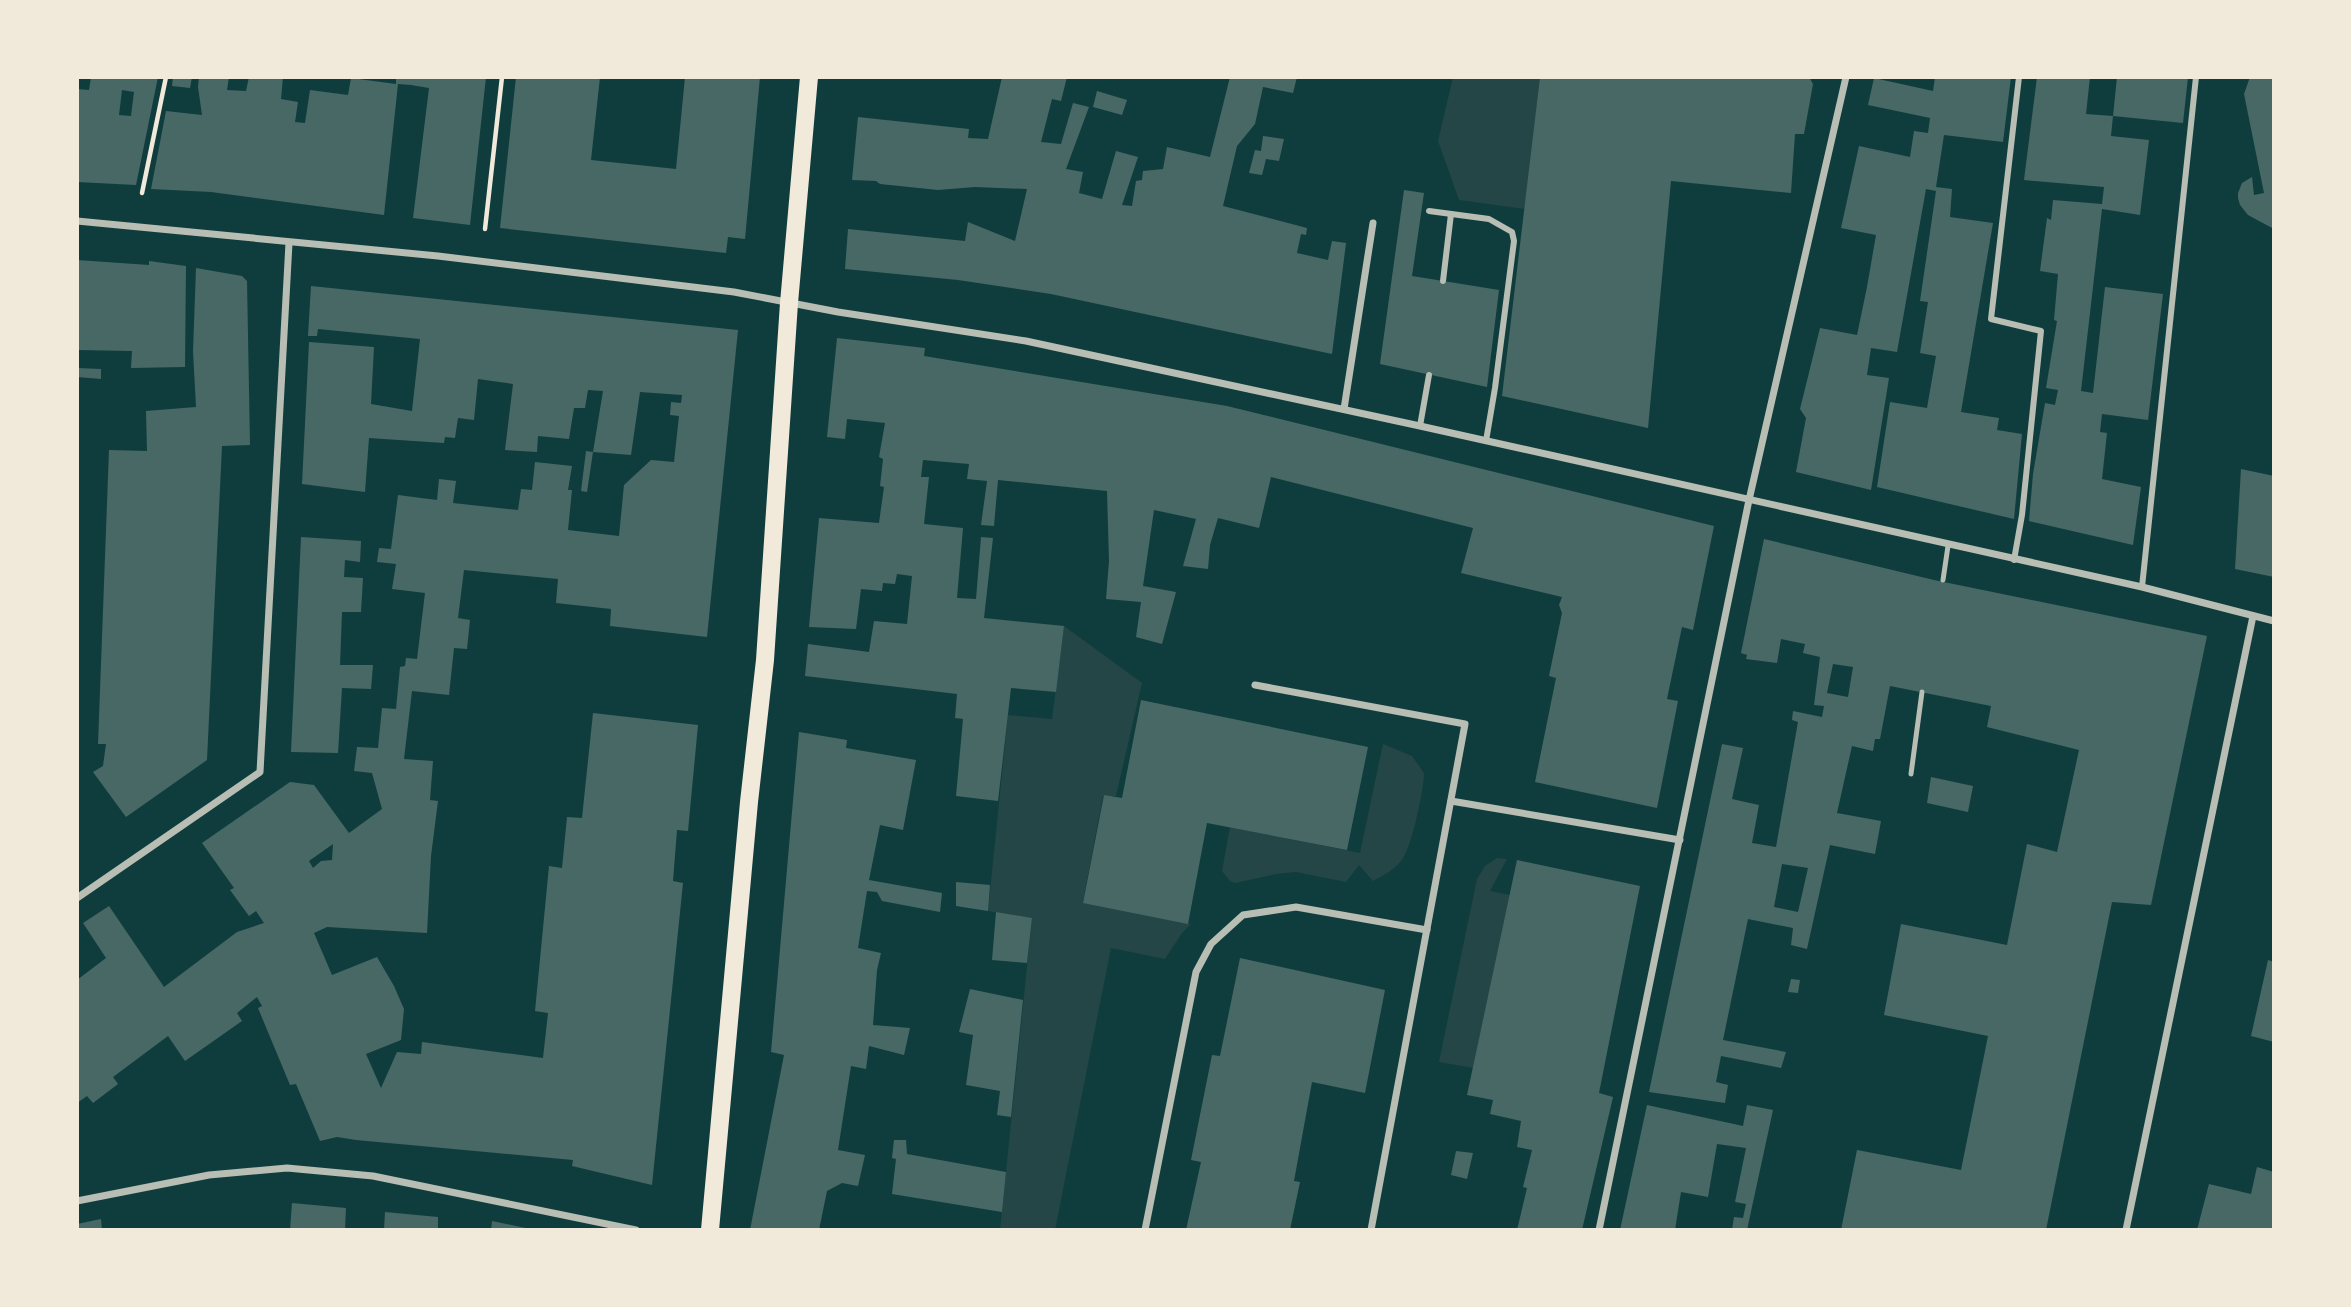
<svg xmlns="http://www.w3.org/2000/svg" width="2351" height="1307" viewBox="0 0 2351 1307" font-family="Merriweather,serif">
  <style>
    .green { fill: #244646 }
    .building { fill: #486865; fill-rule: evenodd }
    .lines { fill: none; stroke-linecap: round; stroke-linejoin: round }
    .path { stroke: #f1e9da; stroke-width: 4.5 }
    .service { stroke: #b8beb3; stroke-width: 5 }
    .pedestrian { stroke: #b8beb3; stroke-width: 6 }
    .minor { stroke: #b8beb3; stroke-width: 7 }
    .primary { stroke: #f1e9da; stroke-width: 18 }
  </style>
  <rect width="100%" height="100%" fill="#0f3d3e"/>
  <g class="green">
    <path d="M 1453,77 L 1540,77 L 1525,209 L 1459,200 L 1438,141 Z"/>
    <path d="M 1064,626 L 1142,683 L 1116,796 L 1103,796 L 1083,902 L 1191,924 L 1182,933 L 1165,959 L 1111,948 L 1055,1230 L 1000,1230 L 1032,918 L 988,911 L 1008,715 L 1052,719 Z"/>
    <path d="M 1383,744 L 1412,756 L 1424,773 C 1424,789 1412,845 1403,858 C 1396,869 1384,875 1373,881 L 1359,865 L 1346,882 L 1296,872 L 1276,874 L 1235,883 L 1230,881 L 1222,871 L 1230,827 L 1360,853 Z"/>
    <path d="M 1497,858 L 1507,859 L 1490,891 L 1510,895 L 1473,1068 L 1439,1062 L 1477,879 L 1485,866 Z"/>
  </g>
  <g class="building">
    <path d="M 91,77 L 158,77 L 136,185 L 77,182 L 77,89 L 89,90 ZM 122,90 L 134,92 L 131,116 L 119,115 Z"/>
    <path d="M 173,77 L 192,77 L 190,88 L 172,86 Z"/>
    <path d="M 199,77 L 229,77 L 227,90 L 246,91 L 249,77 L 283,77 L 281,99 L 298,102 L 295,122 L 305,123 L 310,90 L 348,95 L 351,78 L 396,84 L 396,77 L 486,77 L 470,225 L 413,218 L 429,88 L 411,85 L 398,84 L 384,215 L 211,192 L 151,189 L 166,111 L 202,115 L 198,87 Z"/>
    <path d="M 516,77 L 600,77 L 591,160 L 676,169 L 685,77 L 760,77 L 745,239 L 728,237 L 726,253 L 500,228 Z"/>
    <path d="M 1002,77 L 1067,77 L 1061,101 L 1052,99 L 1041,142 L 1061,144 L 1073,103 L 1089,107 L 1066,169 L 1083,172 L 1079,193 L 1102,199 L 1116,151 L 1138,157 L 1122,205 L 1132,206 L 1136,181 L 1142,180 L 1143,171 L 1163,169 L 1167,147 L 1210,157 L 1230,77 L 1297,77 L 1293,93 L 1263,87 L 1255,124 L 1237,146 L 1223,206 L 1307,228 L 1306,235 L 1301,234 L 1297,253 L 1328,260 L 1332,241 L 1346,243 L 1332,354 L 1051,294 L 958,280 L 845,269 L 848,229 L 965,241 L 968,222 L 1015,241 L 1027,189 L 975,187 L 938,190 L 880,184 L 876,181 L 852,180 L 858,117 L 969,129 L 968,138 L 988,139 Z"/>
    <path d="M 1540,77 L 1809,77 L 1813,84 L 1804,134 L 1795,134 L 1791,193 L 1671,181 L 1648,428 L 1502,396 Z"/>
    <path d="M 1935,77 L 2011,77 L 2003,142 L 1944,135 L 1936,187 L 1952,189 L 1950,217 L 1993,223 L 1961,412 L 1999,418 L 1997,430 L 2022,434 L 2014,519 L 1877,487 L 1890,402 L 1927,408 L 1936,356 L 1920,353 L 1928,302 L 1920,301 L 1936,191 L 1926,189 L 1897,352 L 1871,348 L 1867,375 L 1889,378 L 1871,490 L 1796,472 L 1806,418 L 1800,409 L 1820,328 L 1857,335 L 1867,287 L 1876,235 L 1841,228 L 1859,146 L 1910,157 L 1914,131 L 1928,133 L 1930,118 L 1868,105 L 1874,78 L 1933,91 Z"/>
    <path d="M 2037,77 L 2090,77 L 2086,114 L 2113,116 L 2117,77 L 2188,77 L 2183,123 L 2113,116 L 2111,136 L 2149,140 L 2140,215 L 2102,209 L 2081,391 L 2093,393 L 2105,287 L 2163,294 L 2148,420 L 2102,414 L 2100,432 L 2107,433 L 2102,479 L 2141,487 L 2133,545 L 2029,521 L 2033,474 L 2045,403 L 2055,405 L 2058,390 L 2046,388 L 2057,321 L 2054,320 L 2058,274 L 2040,271 L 2047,218 L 2051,220 L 2053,200 L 2102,204 L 2104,187 L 2024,180 Z"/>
    <path d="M 2250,77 L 2274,77 L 2274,229 L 2248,215 L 2240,205 L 2238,198 L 2238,193 L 2242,183 L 2252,177 L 2254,195 L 2264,193 L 2244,94 Z"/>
    <path d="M 1097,91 L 1127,100 L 1122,115 L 1093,107 Z"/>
    <path d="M 1263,136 L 1284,139 L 1279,161 L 1266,159 L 1262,175 L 1249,173 L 1255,150 L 1261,151 Z"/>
    <path d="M 1404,190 L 1424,193 L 1412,276 L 1499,290 L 1487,387 L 1380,364 Z"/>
    <path d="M 77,260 L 149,265 L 149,261 L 186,266 L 185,367 L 131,368 L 132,351 L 77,350 Z"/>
    <path d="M 196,268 L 242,276 L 247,281 L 250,445 L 222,446 L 207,760 L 126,817 L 93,772 L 103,766 L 106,744 L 98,744 L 109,450 L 147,451 L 146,411 L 196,407 L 193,351 Z"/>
    <path d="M 311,286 L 738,330 L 707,637 L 610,626 L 611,609 L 556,603 L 558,579 L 464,570 L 458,618 L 470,620 L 467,649 L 454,648 L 449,695 L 412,691 L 404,759 L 433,761 L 430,800 L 438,801 L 431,856 L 427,933 L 327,927 L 314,933 L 332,975 L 377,957 L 394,986 L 404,1009 L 401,1040 L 366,1054 L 381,1088 L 397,1052 L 421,1054 L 422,1042 L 543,1058 L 548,1013 L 535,1011 L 549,866 L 562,868 L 567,817 L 582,818 L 593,713 L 698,725 L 688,831 L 677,830 L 673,881 L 683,883 L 652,1185 L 572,1166 L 573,1160 L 356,1140 L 337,1137 L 320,1141 L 296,1084 L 290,1085 L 258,1008 L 262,1006 L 257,997 L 237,1013 L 242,1021 L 185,1061 L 168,1036 L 113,1077 L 118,1084 L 93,1103 L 87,1096 L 77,1103 L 77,980 L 106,958 L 83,923 L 109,906 L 164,987 L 237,932 L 264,923 L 256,911 L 249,916 L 230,890 L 234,888 L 202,843 L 290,782 L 314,785 L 349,833 L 382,809 L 372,773 L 354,771 L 357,747 L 378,748 L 382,708 L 396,709 L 400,667 L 405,666 L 406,658 L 417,659 L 425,593 L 392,589 L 396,564 L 377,562 L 379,548 L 391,549 L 398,495 L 437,500 L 439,479 L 456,481 L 453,503 L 518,510 L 521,489 L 532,490 L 535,462 L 572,466 L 568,490 L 572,490 L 568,530 L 619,536 L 624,485 L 651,460 L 674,462 L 679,416 L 670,415 L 671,402 L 681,403 L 682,395 L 640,392 L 631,455 L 593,452 L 587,492 L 581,491 L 586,451 L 593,452 L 603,391 L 588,390 L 585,408 L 574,408 L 569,439 L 538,436 L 537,452 L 505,450 L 513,384 L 478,379 L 474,420 L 458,418 L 455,438 L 445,437 L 444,443 L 369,438 L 365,492 L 302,484 L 309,342 L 374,347 L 371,404 L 412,411 L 420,339 L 318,329 L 317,336 L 308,336 ZM 333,844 L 332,860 L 321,861 L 313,868 L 309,861 Z"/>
    <path d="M 837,338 L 925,348 L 924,356 L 1227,406 L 1714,526 L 1693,630 L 1682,627 L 1667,699 L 1678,701 L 1657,808 L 1535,782 L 1556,678 L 1549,676 L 1562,613 L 1559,605 L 1562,597 L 1461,573 L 1473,528 L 1271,477 L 1259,528 L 1218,518 L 1210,545 L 1208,569 L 1183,566 L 1196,519 L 1154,510 L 1143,586 L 1176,592 L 1162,644 L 1136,637 L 1141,602 L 1106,599 L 1109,561 L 1107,491 L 998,480 L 994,526 L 981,525 L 987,481 L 967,479 L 969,464 L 923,460 L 921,477 L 929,477 L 924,524 L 963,528 L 957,598 L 976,599 L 981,537 L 993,538 L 984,618 L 1064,626 L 1056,692 L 1011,688 L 998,801 L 956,796 L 963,719 L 955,718 L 957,694 L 805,676 L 808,644 L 869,652 L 874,621 L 907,624 L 912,576 L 897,574 L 895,584 L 883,583 L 882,591 L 861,589 L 856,629 L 809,627 L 819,518 L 879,523 L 884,487 L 880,486 L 883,459 L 879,457 L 885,423 L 847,419 L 845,439 L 827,437 Z"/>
    <path d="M 77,368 L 101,369 L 101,379 L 77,377 Z"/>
    <path d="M 2241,469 L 2274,476 L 2274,577 L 2235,569 Z"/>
    <path d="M 301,537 L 361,541 L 360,562 L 345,560 L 344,577 L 363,578 L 361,612 L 342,612 L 340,665 L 373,665 L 371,689 L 342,688 L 338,753 L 291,752 Z"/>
    <path d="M 1764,539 L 1934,580 L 2207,636 L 2151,905 L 2112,902 L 2046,1230 L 1841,1230 L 1857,1150 L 1961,1170 L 1988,1036 L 1884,1015 L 1901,924 L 2007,945 L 2027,844 L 2057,852 L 2079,750 L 1987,727 L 1991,706 L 1890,686 L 1880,739 L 1875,739 L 1873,751 L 1852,746 L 1837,813 L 1881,821 L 1875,854 L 1830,845 L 1807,949 L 1791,945 L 1793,928 L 1748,919 L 1723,1040 L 1786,1052 L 1781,1068 L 1721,1056 L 1716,1082 L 1728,1085 L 1725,1103 L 1649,1092 L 1722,744 L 1743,748 L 1732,799 L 1759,805 L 1752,843 L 1776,847 L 1798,722 L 1792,720 L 1793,711 L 1822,717 L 1824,706 L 1814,705 L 1820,657 L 1803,653 L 1805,644 L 1781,639 L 1777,663 L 1746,659 L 1747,655 L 1741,653 ZM 1833,664 L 1853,667 L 1848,697 L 1827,693 ZM 1782,864 L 1808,868 L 1798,912 L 1774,907 Z"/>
    <path d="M 1141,700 L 1368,747 L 1347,850 L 1207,823 L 1188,924 L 1083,903 L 1104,795 L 1122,798 Z"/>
    <path d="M 799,732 L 847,740 L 846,748 L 916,760 L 903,830 L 880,825 L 869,880 L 942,893 L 940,912 L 882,901 L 877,892 L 867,891 L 858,948 L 881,953 L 877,970 L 873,1025 L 910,1028 L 904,1055 L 869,1046 L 866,1069 L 851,1066 L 838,1150 L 865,1155 L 858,1186 L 842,1183 L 827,1191 L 819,1230 L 750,1230 L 784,1055 L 771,1052 Z"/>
    <path d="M 1931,777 L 1973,786 L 1968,812 L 1927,803 Z"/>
    <path d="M 1517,860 L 1640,886 L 1599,1093 L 1613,1097 L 1582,1230 L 1517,1230 L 1527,1188 L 1523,1187 L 1532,1150 L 1517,1147 L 1521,1121 L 1490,1114 L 1493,1100 L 1467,1095 Z"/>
    <path d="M 956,882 L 990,885 L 988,911 L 956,906 Z"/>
    <path d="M 996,912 L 1032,918 L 1027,963 L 992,960 Z"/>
    <path d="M 1240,958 L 1385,990 L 1365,1093 L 1312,1082 L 1294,1181 L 1300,1182 L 1290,1230 L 1186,1230 L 1201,1162 L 1191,1160 L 1212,1055 L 1220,1056 Z"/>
    <path d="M 2268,960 L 2274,962 L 2274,1042 L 2251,1036 Z"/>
    <path d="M 1791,979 L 1800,980 L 1798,993 L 1788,992 Z"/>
    <path d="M 970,989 L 1023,1000 L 1011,1117 L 997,1115 L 1000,1091 L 966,1085 L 973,1035 L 959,1032 Z"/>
    <path d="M 1647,1105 L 1743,1126 L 1747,1105 L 1773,1110 L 1747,1230 L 1732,1230 L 1734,1217 L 1743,1218 L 1746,1204 L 1735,1202 L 1746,1148 L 1717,1144 L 1708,1197 L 1681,1192 L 1675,1230 L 1620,1230 Z"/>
    <path d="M 894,1140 L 906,1140 L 907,1154 L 1006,1172 L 1002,1212 L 892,1194 L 896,1159 L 892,1158 Z"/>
    <path d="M 1456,1151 L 1473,1153 L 1467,1179 L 1451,1175 Z"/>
    <path d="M 2257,1167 L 2274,1172 L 2274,1221 L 2272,1230 L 2197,1230 L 2209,1184 L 2251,1194 Z"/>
    <path d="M 292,1203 L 346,1208 L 345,1230 L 290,1230 Z"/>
    <path d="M 385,1212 L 438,1217 L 438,1230 L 384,1230 Z"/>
    <path d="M 101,1219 L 102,1230 L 77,1230 L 77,1224 Z"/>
    <path d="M 492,1221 L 530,1229 L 529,1230 L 491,1230 Z"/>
  </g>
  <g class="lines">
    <g class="path">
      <path d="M 142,193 L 166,77"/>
      <path d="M 485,229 L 502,77"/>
    </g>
    <g class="service">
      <path d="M 1943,580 L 1948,546"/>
      <path d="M 1911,774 L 1922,692"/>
    </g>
    <g class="pedestrian">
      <path d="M 1429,211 L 1489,219 L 1512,232 L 1514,241 L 1495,388 L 1486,441"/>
      <path d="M 1443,281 L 1451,214"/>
      <path d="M 1420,426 L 1429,375"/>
      <path d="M 2014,560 L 2022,515 L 2041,331 L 1991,319 L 2019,77"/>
      <path d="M 2142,587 L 2196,77"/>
    </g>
    <g class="minor">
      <path d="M 77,221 L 438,256 L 734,292 L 838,312 L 1026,341 L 1420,426 L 2142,587 L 2274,621"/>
      <path d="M 1344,409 L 1373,223"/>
      <path d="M 1255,685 L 1465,724 L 1371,1230"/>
      <path d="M 1451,801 L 1680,840"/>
      <path d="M 77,898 L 260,772 L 289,243"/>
      <path d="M 77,1201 L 209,1175 L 287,1168 L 373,1176 L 636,1230"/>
      <path d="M 1145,1230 L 1196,972 L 1211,944 L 1243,915 L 1296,907 L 1427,930"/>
      <path d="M 1599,1230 L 1749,500 L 1846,77"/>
      <path d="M 2126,1230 L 2253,616"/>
    </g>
    <path class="primary" d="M 710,1230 L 749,802 L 765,660 L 789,303 L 809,77"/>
  </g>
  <rect width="2351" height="1307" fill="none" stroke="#f1e9da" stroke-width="158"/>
</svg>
